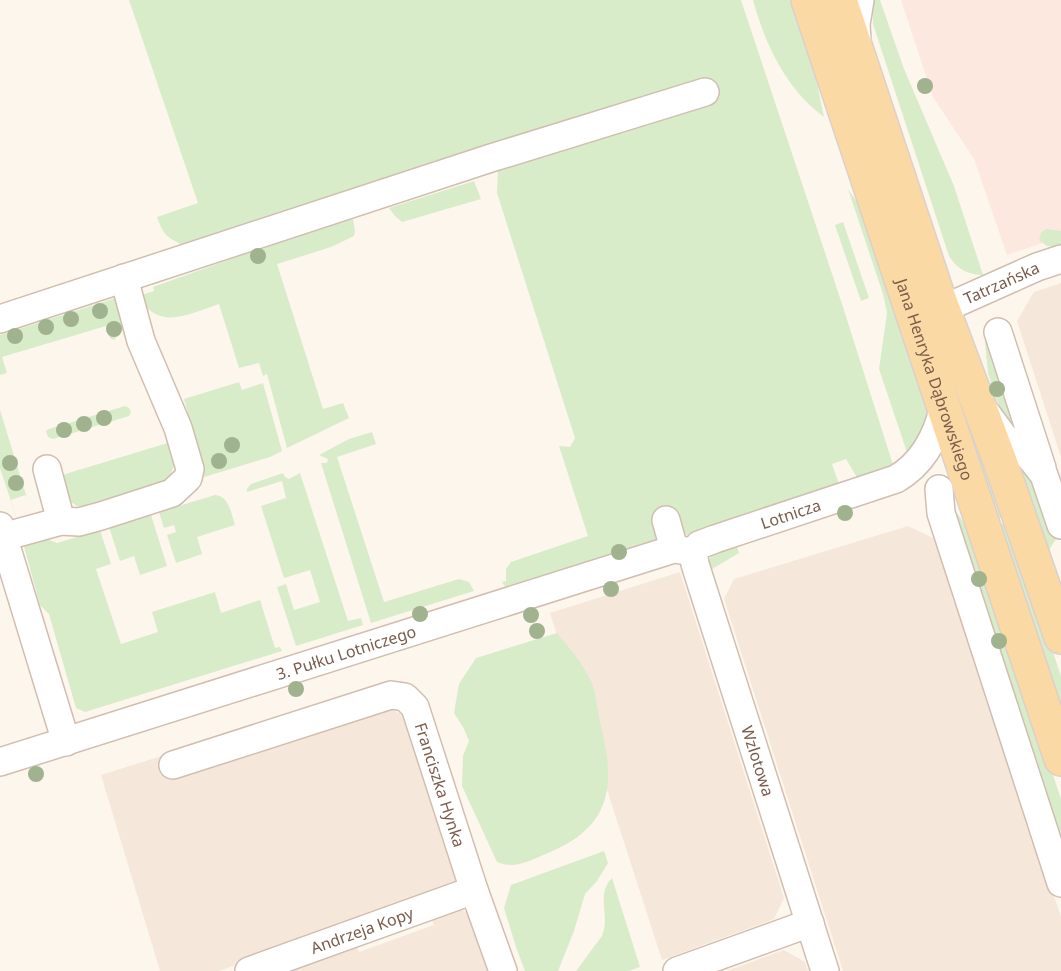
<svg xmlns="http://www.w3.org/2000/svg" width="1061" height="971" viewBox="0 0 1061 971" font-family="'Noto Sans',sans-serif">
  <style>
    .residential { fill: #f5e8da }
    .commercial { fill: #fde8e0 }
    .green { fill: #d8ecc9 }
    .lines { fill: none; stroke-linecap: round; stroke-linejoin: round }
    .minor-casing { stroke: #d1beb0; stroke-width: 30 }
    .major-casing { stroke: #dad1cd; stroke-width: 36 }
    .minor { stroke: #fff; stroke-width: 27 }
    .major { stroke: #fbd9a5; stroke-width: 33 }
    .tree { fill: #a0b28e }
    .labels { text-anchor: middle; stroke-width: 4.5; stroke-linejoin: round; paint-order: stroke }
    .street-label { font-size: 16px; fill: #7a5c4d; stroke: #fffaf3 }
  </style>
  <rect width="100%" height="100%" fill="#fdf6ec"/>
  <g class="residential">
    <path d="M 1061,283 L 1061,457 L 1017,321 L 1034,292 Z"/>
    <path d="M 908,526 L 937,540 L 1061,917 L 1061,971 L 843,971 L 724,599 L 734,579 Z"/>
    <path d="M 680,572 L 784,898 L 774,919 L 662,960 L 550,613 Z"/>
    <path d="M 388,707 L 408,718 L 461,883 L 219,971 L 160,971 L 101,775 L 168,754 Z"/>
    <path d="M 455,907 L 472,915 L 493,971 L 278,971 L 355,943 L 359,952 L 434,925 L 430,916 Z"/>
    <path d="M 784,950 L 805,962 L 808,971 L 727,971 Z"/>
  </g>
  <path class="commercial" d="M 901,0 L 1061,0 L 1061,237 L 1007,255 L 974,159 L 933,97 Z"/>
  <g class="green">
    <path d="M 129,0 L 741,0 L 843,307 L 894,468 L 859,481 L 846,459 L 832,464 L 840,487 L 666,541 L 506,588 L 502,582 L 506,581 L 506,569 L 511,562 L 588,536 L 559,446 L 570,447 L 575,438 L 497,193 L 498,170 L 631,124 L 185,247 C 167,236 164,237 157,217 L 198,203 Z"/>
    <path d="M 753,0 L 796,0 L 807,35 L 824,117 C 786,89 765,44 753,0 Z"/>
    <path d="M 872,0 L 880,0 L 904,69 L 954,186 L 983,275 C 968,275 957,269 949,256 L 873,24 Z"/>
    <path d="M 474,181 L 481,199 L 402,222 L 395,216 L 389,208 Z"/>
    <path d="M 848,189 L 865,214 L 928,411 L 929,421 L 909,458 L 879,369 L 887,313 L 883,294 Z"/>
    <path d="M 353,219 L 355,231 L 354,236 L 331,247 L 277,264 L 323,409 L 343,403 L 349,418 L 287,448 L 267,374 L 263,376 L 259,363 L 239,368 L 219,304 C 188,314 159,332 138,296 L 154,291 L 153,287 L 270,245 Z"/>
    <path d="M 843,222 L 869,298 L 861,301 L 835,225 Z"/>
    <path d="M 1046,229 L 1061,231 L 1061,247 L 1047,246 L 1039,240 L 1041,233 Z"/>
    <path d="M 116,298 C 121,315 127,326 114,340 L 110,338 L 106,326 L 2,357 L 7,373 L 0,375 L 0,335 Z"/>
    <path d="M 988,322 L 993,334 L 1023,438 L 1004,422 L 988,373 L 985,342 Z"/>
    <path d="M 239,382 L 242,390 L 263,383 L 282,451 L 270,457 L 204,477 L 203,468 L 184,399 Z"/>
    <path d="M 125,406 L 129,408 L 131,412 L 129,416 L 53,439 L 48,437 L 46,431 L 49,429 Z"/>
    <path d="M 0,410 L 27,498 L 25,495 L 11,500 L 17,519 L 0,468 Z"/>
    <path d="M 372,432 L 376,444 L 337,457 L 384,602 L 459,579 L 469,582 L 474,591 L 371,623 L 321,463 L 327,463 L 328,459 L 319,455 L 349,439 Z"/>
    <path d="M 171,442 L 175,464 L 170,475 L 164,481 L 86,507 L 77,506 L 68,500 L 62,475 Z"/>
    <path d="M 1014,454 L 1024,463 L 1058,536 L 1049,550 L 1061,585 L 1061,599 Z"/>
    <path d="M 982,456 L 1006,518 L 996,518 L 978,460 Z"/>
    <path d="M 283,473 L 285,477 L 289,479 L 300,473 L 348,621 L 361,618 L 363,625 L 296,646 L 277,587 L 286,584 L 294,610 L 320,602 L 310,570 L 284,578 L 261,506 L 286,498 L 282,481 L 247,492 L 247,489 L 251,484 Z"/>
    <path d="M 215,495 C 229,496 231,513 235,525 L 197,537 L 202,554 L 176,563 L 167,535 L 176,532 L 174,525 L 164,528 L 159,512 Z"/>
    <path d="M 957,513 L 971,533 L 985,569 L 1061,799 L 1061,857 L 954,532 Z"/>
    <path d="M 151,515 L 167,566 L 140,575 L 134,556 L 120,561 L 109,527 Z"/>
    <path d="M 1008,521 L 1010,522 L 1061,676 L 1061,719 L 1000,525 Z"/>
    <path d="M 100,530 L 111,564 L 96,569 L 121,644 L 158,632 L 152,612 L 215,592 L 221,613 L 260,600 L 275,648 L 280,647 L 282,651 L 85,712 L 76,708 L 49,614 L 40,605 L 23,543 L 44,538 L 57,543 Z"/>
    <path d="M 736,543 L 739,553 L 707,572 C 708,550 718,550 736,543 Z"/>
    <path d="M 557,633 C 568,646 581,661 589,677 C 597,692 597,710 601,726 C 616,787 611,827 548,853 C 531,860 515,870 497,862 L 462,786 L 463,756 L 469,741 L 464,729 L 454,713 L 459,684 L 476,658 Z"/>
    <path d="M 604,851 L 608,863 L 597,881 L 585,894 L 574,931 L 558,971 L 525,971 L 517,950 L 504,908 L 511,885 Z"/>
    <path d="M 612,878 L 640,967 L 629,971 L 576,971 L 602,936 C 611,916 595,895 612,878 Z"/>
  </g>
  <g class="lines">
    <g class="minor-casing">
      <g id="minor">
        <path d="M 857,42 L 856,24 L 860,0"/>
        <path id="s1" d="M 943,309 L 1037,267 L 1061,259"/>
        <path d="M 0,319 L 491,158 L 705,92"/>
        <path d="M 998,332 L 1042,468"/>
        <path d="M 987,414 L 1004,437 L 1030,457 L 1044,475 L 1061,525"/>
        <path d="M 47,469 L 61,521"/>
        <path d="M 939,489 L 941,513 L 1061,883"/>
        <path d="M 666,520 L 674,549"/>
        <path d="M 0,526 L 66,742"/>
        <path d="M 3,537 L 61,521 L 79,522 L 101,516 L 172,493 L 188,478 L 190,469 L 178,428 L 141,341 L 124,278"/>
        <path id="s2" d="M 693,552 L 695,564 L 700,580 L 825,971"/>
        <path id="s3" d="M 693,552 L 699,545 L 715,539 L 896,479 C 924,463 937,436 944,406"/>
        <path id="s4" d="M 0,762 L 674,549 L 693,552"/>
        <path id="s5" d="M 173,765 L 391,695 L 405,697 L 415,707 L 474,890 L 503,971"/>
        <path id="s6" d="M 249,971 L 474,890"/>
        <path d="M 677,971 L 810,923"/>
      </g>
    </g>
    <g class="major-casing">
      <g id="major">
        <path id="s7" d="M 808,0 L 1061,759"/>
        <path d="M 840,0 L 937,293 L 1001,464 L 1061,637"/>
      </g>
    </g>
    <use href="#minor" class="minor"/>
    <use href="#major" class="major"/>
  </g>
  <g class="tree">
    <circle cx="925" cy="86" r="8"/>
    <circle cx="258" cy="256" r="8"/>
    <circle cx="100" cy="311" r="8"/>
    <circle cx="71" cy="319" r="8"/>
    <circle cx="46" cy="327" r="8"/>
    <circle cx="114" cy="329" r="8"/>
    <circle cx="15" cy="336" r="8"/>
    <circle cx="997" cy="389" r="8"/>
    <circle cx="104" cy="418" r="8"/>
    <circle cx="84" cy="424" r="8"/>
    <circle cx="64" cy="430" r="8"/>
    <circle cx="232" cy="445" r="8"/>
    <circle cx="219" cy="461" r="8"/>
    <circle cx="10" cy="463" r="8"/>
    <circle cx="16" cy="483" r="8"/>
    <circle cx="845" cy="513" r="8"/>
    <circle cx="619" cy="552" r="8"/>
    <circle cx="979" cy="579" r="8"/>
    <circle cx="611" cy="589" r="8"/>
    <circle cx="420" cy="614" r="8"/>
    <circle cx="531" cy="615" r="8"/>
    <circle cx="537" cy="631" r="8"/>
    <circle cx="999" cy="641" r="8"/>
    <circle cx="296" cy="689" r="8"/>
    <circle cx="36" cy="774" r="8"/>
  </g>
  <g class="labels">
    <g class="street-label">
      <text dy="6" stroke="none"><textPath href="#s1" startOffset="64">Tatrzańska</textPath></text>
      <text dy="6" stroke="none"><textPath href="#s7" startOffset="400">Jana Henryka Dąbrowskiego</textPath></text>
      <text dy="6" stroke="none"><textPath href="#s3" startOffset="106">Lotnicza</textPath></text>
      <text dy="6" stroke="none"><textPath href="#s4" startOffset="363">3. Pułku Lotniczego</textPath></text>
      <text dy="6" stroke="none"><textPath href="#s2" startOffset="219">Wzlotowa</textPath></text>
      <text dy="6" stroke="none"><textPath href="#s5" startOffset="339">Franciszka Hynka</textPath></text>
      <text dy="6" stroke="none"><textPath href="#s6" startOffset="120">Andrzeja Kopy</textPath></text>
    </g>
  </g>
</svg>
